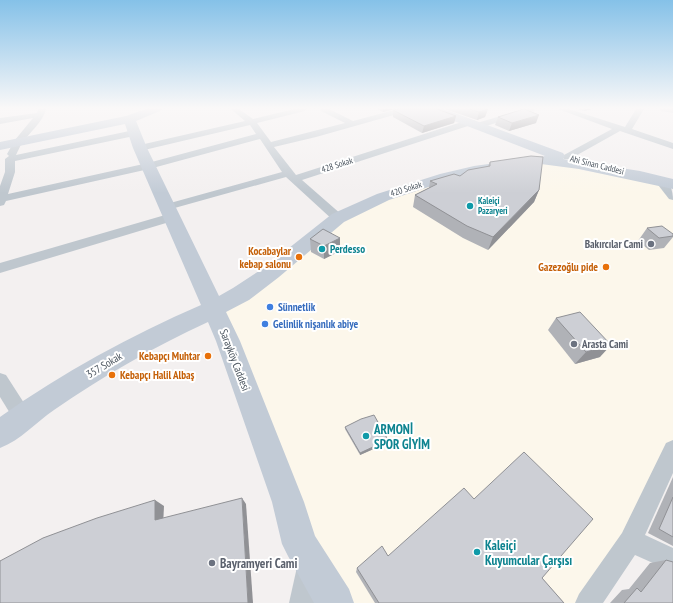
<svg xmlns="http://www.w3.org/2000/svg" width="673" height="603" viewBox="0 0 673 603" font-family="'PT Sans Narrow',sans-serif">
  <style>
    .commercial { fill: #fcf7eb }
    .lines { fill: none; stroke-linecap: round; stroke-linejoin: round }
    .street { fill: #bfc7ce; fill-rule: evenodd }
    .secondary { fill: #c2cbd6; fill-rule: evenodd }
    .wall { fill: #b0b2b7 }
    .shaded-wall { fill: #909195 }
    .building { fill: #cdcfd5; stroke: #909195 }
    .culture-dot { fill: #0f9aa8; stroke: #fff; stroke-width: 1.5 }
    .worship-dot { fill: #6b7280; stroke: #fff; stroke-width: 1.5 }
    .food-dot { fill: #e8710a; stroke: #fff; stroke-width: 1.5 }
    .shop-dot { fill: #3f7fe0; stroke: #fff; stroke-width: 1.5 }
    .labels { text-anchor: middle; stroke-width: 4; stroke-linejoin: round; paint-order: stroke }
    .far-street-label { font-size: 9px; fill: #49535d; stroke: #fff }
    .far-culture-label { font-size: 9px; font-weight: bold; fill: #0d838f; stroke: #fff; text-anchor: start }
    .worship-label { font-size: 11px; font-weight: bold; fill: #5b616d; stroke: #fff; text-anchor: end }
    .culture-label { font-size: 11px; font-weight: bold; fill: #0d838f; stroke: #fff; text-anchor: start }
    .food-label { font-size: 11px; font-weight: bold; fill: #c56008; stroke: #fff; text-anchor: end }
    .shop-label { font-size: 11px; font-weight: bold; fill: #366cbe; stroke: #fff; text-anchor: start }
    .street-label { font-size: 11px; fill: #49535d; stroke: #fff }
    .near-culture-label { font-size: 13px; font-weight: bold; fill: #0d838f; stroke: #fff; text-anchor: start }
    .near-worship-label { font-size: 13px; font-weight: bold; fill: #5b616d; stroke: #fff; text-anchor: start }
  </style>
  <rect width="100%" height="100%" fill="#f3f0f0"/>
  <path class="commercial" d="M 510,163 L 567,164 L 581,170 L 658,183 L 673,198 L 673,450 L 588,603 L 336,603 L 220,311 L 305,244 L 383,197 Z"/>
  <g class="lines">
    <g class="street">
      <path d="M 38,109 L 46,109 C 43,122 30,132 22,143 C 20,146 18,151 16,155 L 134,130 L 138,133 L 134,136 L 15,161 L 15,172 L 8,194 L 148,163 L 256,134 L 250,125 L 140,151 L 135,148 L 140,145 L 245,121 L 231,109 L 239,109 L 253,119 L 294,109 L 306,109 L 305,111 L 257,123 L 271,142 L 345,123 L 321,111 L 320,109 L 329,109 L 353,121 L 398,109 L 409,109 L 408,111 L 316,137 L 274,147 L 296,175 L 468,120 L 474,120 L 475,122 L 474,124 L 302,180 L 342,215 L 344,218 L 342,221 L 334,221 L 286,177 L 171,209 L 163,209 L 161,207 L 163,205 L 282,172 L 260,139 L 149,169 L 6,201 L 4,205 L 0,206 L 0,186 L 5,172 L 5,159 L 9,156 L 7,154 L 15,140 L 33,118 L 0,124 L 0,118 L 37,113 Z"/>
      <path d="M 524,109 L 535,109 L 534,111 L 483,127 L 477,127 L 476,125 L 477,123 Z"/>
      <path d="M 558,109 L 569,109 L 625,127 L 636,109 L 644,109 L 632,129 L 673,143 L 673,149 L 620,131 L 570,159 L 564,159 L 562,157 L 564,155 L 612,129 Z"/>
      <path d="M 660,109 L 673,109 L 673,113 L 661,111 Z"/>
      <path d="M 660,178 C 670,180 673,191 673,200 L 669,199 L 655,181 Z"/>
      <path d="M 172,213 L 176,214 L 178,217 L 176,220 L 0,273 L 0,263 Z"/>
      <path d="M 0,373 L 6,375 L 33,417 L 30,423 L 23,426 L 16,423 L 0,397 Z"/>
      <path d="M 673,440 L 673,473 L 645,535 L 673,548 L 673,572 L 635,555 L 603,603 L 575,603 L 579,594 L 622,533 L 666,443 Z"/>
      <path d="M 309,555 L 318,558 L 321,567 L 315,603 L 289,603 L 297,567 L 300,558 Z"/>
    </g>
    <path class="secondary" d="M 146,109 L 162,109 L 160,111 L 136,121 L 147,148 L 219,296 L 233,288 L 265,267 L 332,214 L 377,194 L 440,174 L 474,166 L 545,156 L 428,111 L 426,109 L 442,109 L 452,112 L 563,153 L 565,156 L 563,159 L 640,171 L 673,179 L 673,189 L 579,169 L 541,164 L 474,174 L 450,180 L 389,200 L 344,222 L 279,277 L 249,300 L 226,312 L 240,341 L 304,502 L 315,536 L 349,589 L 354,603 L 314,603 L 288,556 L 282,544 L 272,502 L 216,341 L 208,322 C 154,347 103,376 54,410 C 36,422 21,440 0,448 L 0,417 C 63,372 130,336 201,305 L 133,148 L 125,124 L 0,150 L 0,142 L 126,116 Z"/>
  </g>
  <g class="wall">
    <path d="M 377,109 L 394,109 L 383,112 Z"/>
    <path d="M 445,109 L 488,109 L 485,117 L 477,120 Z"/>
    <path d="M 578,109 L 592,109 L 584,111 Z"/>
    <path d="M 393,110 L 456,116 L 454,123 L 422,133 L 393,117 Z"/>
    <path d="M 498,117 L 536,123 L 509,131 L 495,125 Z"/>
    <path d="M 490,162 L 539,190 L 534,202 L 488,250 L 463,238 L 413,207 L 415,195 L 429,188 L 430,181 L 460,176 L 488,166 Z"/>
    <path d="M 647,228 L 673,234 L 673,237 L 664,248 L 649,250 L 638,241 Z"/>
    <path d="M 340,238 L 340,251 L 324,259 L 311,252 L 310,239 Z"/>
    <path d="M 556,318 L 600,357 L 575,364 L 548,330 Z"/>
    <path d="M 345,427 L 388,440 L 387,443 L 360,455 L 345,429 Z"/>
    <path d="M 673,477 L 673,546 L 648,533 Z"/>
    <path d="M 388,556 L 542,578 L 564,603 L 375,603 L 356,572 L 357,568 Z"/>
    <path d="M 666,560 L 673,603 L 610,603 L 622,590 L 629,589 L 650,563 Z"/>
  </g>
  <g class="shaded-wall">
    <path d="M 383,109 L 394,109 L 383,112 Z"/>
    <path d="M 488,109 L 485,117 L 477,120 L 479,112 Z"/>
    <path d="M 586,109 L 592,109 L 584,111 Z"/>
    <path d="M 539,115 L 536,123 L 509,131 L 512,123 Z"/>
    <path d="M 456,116 L 454,123 L 422,133 L 424,126 Z"/>
    <path d="M 539,190 L 534,202 L 488,250 L 493,237 Z"/>
    <path d="M 340,238 L 340,251 L 324,259 L 324,246 Z"/>
    <path d="M 611,345 L 600,357 L 575,364 L 586,352 Z"/>
    <path d="M 388,440 L 387,443 L 360,455 L 360,453 Z"/>
    <path d="M 242,498 L 246,504 L 253,603 L 248,603 Z"/>
    <path d="M 155,500 L 164,506 L 163,526 L 155,520 Z"/>
  </g>
  <g class="building">
    <path d="M 399,109 L 437,109 L 456,116 L 424,126 L 393,110 Z"/>
    <path d="M 470,109 L 488,109 L 479,112 Z"/>
    <path d="M 524,109 L 539,115 L 512,123 L 498,117 Z"/>
    <path d="M 531,156 L 543,157 L 539,190 L 493,237 L 467,226 L 415,195 L 437,184 L 430,181 L 454,174 L 460,176 L 468,170 L 490,166 L 490,162 Z"/>
    <path d="M 662,226 L 673,234 L 673,236 L 659,238 L 647,228 Z"/>
    <path d="M 323,229 L 340,238 L 324,246 L 310,239 Z"/>
    <path d="M 580,312 L 611,345 L 586,352 L 556,318 Z"/>
    <path d="M 374,415 L 388,440 L 360,453 L 345,427 L 361,419 Z"/>
    <path d="M 524,452 L 593,519 L 542,578 L 564,603 L 379,603 L 357,568 L 382,546 L 388,556 L 464,488 L 474,499 Z"/>
    <path d="M 673,497 L 673,537 L 659,529 Z"/>
    <path d="M 242,498 L 248,603 L 0,603 L 0,561 L 43,538 L 97,518 L 155,500 L 155,520 Z"/>
    <path d="M 666,560 L 673,562 L 673,603 L 624,603 L 637,588 L 641,592 Z"/>
  </g>
  <linearGradient id="sky" x2="0" y2="1"><stop stop-color="#85c1e8"/><stop offset="0.56" stop-color="#faf8f8"/><stop offset="1" stop-color="#faf8f8" stop-opacity="0"/></linearGradient>
  <rect width="673" height="193" fill="url(#sky)"/>
  <g class="culture-dot">
    <circle cx="470" cy="206" r="4"/>
    <circle cx="322" cy="249" r="4"/>
    <circle cx="366" cy="436" r="4"/>
    <circle cx="477" cy="552" r="4"/>
  </g>
  <g class="worship-dot">
    <circle cx="651" cy="244" r="4"/>
    <circle cx="574" cy="344" r="4"/>
    <circle cx="212" cy="563" r="4"/>
  </g>
  <g class="food-dot">
    <circle cx="299" cy="257" r="4"/>
    <circle cx="606" cy="267" r="4"/>
    <circle cx="208" cy="356" r="4"/>
    <circle cx="112" cy="375" r="4"/>
  </g>
  <g class="shop-dot">
    <circle cx="270" cy="307" r="4"/>
    <circle cx="265" cy="324" r="4"/>
  </g>
  <g class="labels">
    <g class="far-street-label">
      <text transform="translate(337 165) rotate(-18)" y="3">428 Sokak</text>
      <text transform="translate(597 165) rotate(14)" y="3">Ahi Sinan Caddesi</text>
      <text transform="translate(406 189) rotate(-18)" y="3">420 Sokak</text>
    </g>
    <g class="far-culture-label">
      <text x="478" y="204">Kaleiçi<tspan x="478" dy="10">Pazaryeri</tspan></text>
    </g>
    <g class="worship-label">
      <text x="643" y="248">Bakırcılar Cami</text>
      <text x="582" y="348" text-anchor="start">Arasta Cami</text>
    </g>
    <g class="culture-label">
      <text x="330" y="253">Perdesso</text>
    </g>
    <g class="food-label">
      <text x="291" y="255">Kocabaylar<tspan x="291" dy="13">kebap salonu</tspan></text>
      <text x="598" y="271">Gazezoğlu pide</text>
      <text x="200" y="360">Kebapçı Muhtar</text>
      <text x="120" y="379" text-anchor="start">Kebapçı Halil Albaş</text>
    </g>
    <g class="shop-label">
      <text x="278" y="311">Sünnetlik</text>
      <text x="273" y="328">Gelinlik nişanlık abiye</text>
    </g>
    <g class="street-label">
      <text transform="translate(235 360) rotate(69)" y="4">Sarayköy Caddesi</text>
      <text transform="translate(104 365) rotate(-31)" y="4">357 Sokak</text>
    </g>
    <g class="near-culture-label">
      <text x="374" y="434">ARMONİ<tspan x="374" dy="15">SPOR GİYİM</tspan></text>
      <text x="485" y="550">Kaleiçi<tspan x="485" dy="15">Kuyumcular Çarşısı</tspan></text>
    </g>
    <g class="near-worship-label">
      <text x="220" y="568">Bayramyeri Cami</text>
    </g>
  </g>
</svg>
